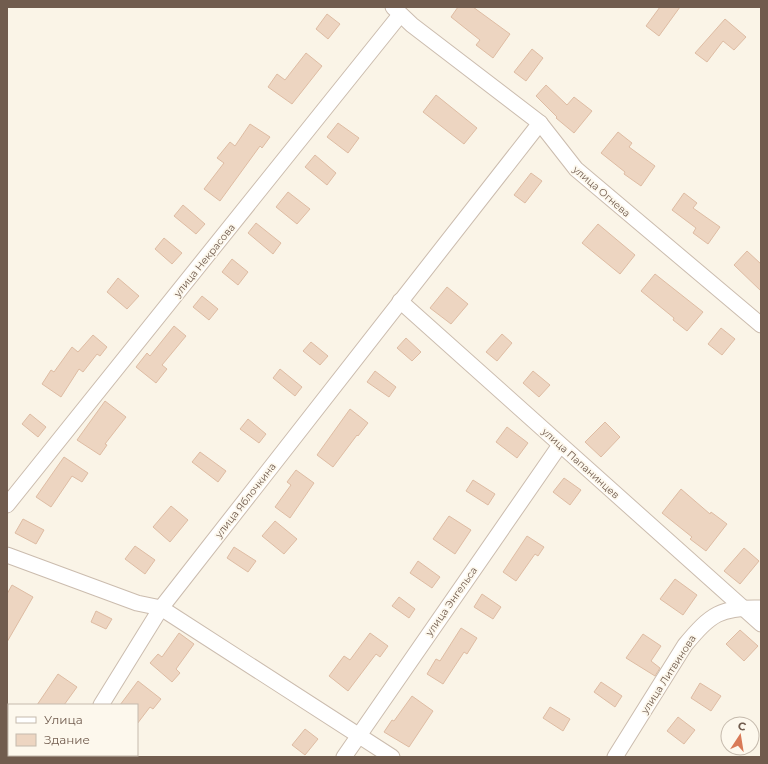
<svg xmlns="http://www.w3.org/2000/svg" width="768" height="764" viewBox="0 0 768 764" font-family="Montserrat,sans-serif">
  <style>
    .building { fill: #edd5c1; stroke: #debca3 }
    .lines { fill: none; stroke-linecap: round; stroke-linejoin: round }
    .minor-casing { stroke: #cbbcae; stroke-width: 17 }
    .minor { stroke: #fff; stroke-width: 15 }
    .labels { text-anchor: middle; stroke-width: 3.5; stroke-linejoin: round; paint-order: stroke }
    .street-label { font-size: 10px; fill: #715c4e; stroke: #fdf8ed }
  </style>
  <rect width="100%" height="100%" fill="#faf4e7"/>
  <g class="building">
    <path d="M 458,7 L 473,7 L 510,34 L 493,58 L 476,45 L 480,40 L 451,17 Z"/>
    <path d="M 660,7 L 680,7 L 659,36 L 646,26 Z"/>
    <path d="M 327,14 L 340,24 L 328,39 L 316,29 Z"/>
    <path d="M 725,19 L 746,37 L 734,50 L 723,41 L 707,62 L 695,53 Z"/>
    <path d="M 532,49 L 543,58 L 526,81 L 514,72 Z"/>
    <path d="M 306,53 L 322,66 L 292,104 L 268,87 L 277,74 L 285,80 Z"/>
    <path d="M 546,85 L 567,105 L 574,97 L 592,111 L 574,133 L 556,118 L 557,117 L 536,96 Z"/>
    <path d="M 436,95 L 477,128 L 464,144 L 423,112 Z"/>
    <path d="M 338,123 L 359,138 L 348,153 L 327,137 Z"/>
    <path d="M 250,124 L 270,137 L 262,148 L 260,146 L 220,201 L 204,189 L 224,163 L 217,158 L 230,142 L 235,146 Z"/>
    <path d="M 618,132 L 632,143 L 629,147 L 655,166 L 641,186 L 624,174 L 625,172 L 601,153 Z"/>
    <path d="M 315,155 L 336,173 L 327,185 L 305,167 Z"/>
    <path d="M 531,173 L 542,181 L 525,203 L 514,195 Z"/>
    <path d="M 288,192 L 310,209 L 297,224 L 276,207 Z"/>
    <path d="M 684,193 L 697,203 L 693,208 L 720,227 L 708,244 L 693,233 L 696,228 L 672,210 Z"/>
    <path d="M 183,205 L 205,224 L 196,234 L 174,216 Z"/>
    <path d="M 256,223 L 281,243 L 273,254 L 248,233 Z"/>
    <path d="M 598,224 L 635,255 L 620,274 L 582,243 Z"/>
    <path d="M 164,238 L 182,253 L 172,264 L 155,249 Z"/>
    <path d="M 747,251 L 761,264 L 761,291 L 734,265 Z"/>
    <path d="M 232,259 L 248,272 L 238,285 L 222,272 Z"/>
    <path d="M 655,274 L 703,312 L 687,331 L 673,320 L 674,318 L 641,291 Z"/>
    <path d="M 118,278 L 139,296 L 127,309 L 107,292 Z"/>
    <path d="M 447,287 L 468,304 L 451,324 L 430,308 Z"/>
    <path d="M 202,296 L 218,309 L 209,320 L 193,307 Z"/>
    <path d="M 174,326 L 186,336 L 162,365 L 167,369 L 156,383 L 136,367 L 147,353 L 150,356 Z"/>
    <path d="M 721,328 L 735,339 L 722,355 L 708,344 Z"/>
    <path d="M 502,334 L 512,343 L 497,361 L 486,352 Z"/>
    <path d="M 93,335 L 107,347 L 100,356 L 97,354 L 83,372 L 79,369 L 61,397 L 42,384 L 51,370 L 54,372 L 72,347 L 78,352 Z"/>
    <path d="M 406,338 L 421,352 L 412,361 L 397,348 Z"/>
    <path d="M 311,342 L 328,356 L 320,365 L 303,351 Z"/>
    <path d="M 280,369 L 302,387 L 295,396 L 273,378 Z"/>
    <path d="M 375,371 L 396,387 L 389,397 L 367,382 Z"/>
    <path d="M 533,371 L 550,385 L 539,397 L 523,383 Z"/>
    <path d="M 105,401 L 126,417 L 105,444 L 107,445 L 100,455 L 77,440 Z"/>
    <path d="M 350,409 L 368,423 L 358,436 L 357,435 L 333,467 L 317,455 Z"/>
    <path d="M 30,414 L 46,427 L 38,437 L 22,424 Z"/>
    <path d="M 248,419 L 266,434 L 259,443 L 240,429 Z"/>
    <path d="M 605,422 L 620,437 L 601,457 L 585,442 Z"/>
    <path d="M 507,427 L 528,443 L 517,458 L 496,442 Z"/>
    <path d="M 200,452 L 226,471 L 218,482 L 192,462 Z"/>
    <path d="M 64,457 L 88,473 L 82,482 L 72,476 L 51,507 L 36,497 Z"/>
    <path d="M 296,470 L 314,483 L 290,518 L 275,507 L 291,485 L 287,482 Z"/>
    <path d="M 564,478 L 581,490 L 570,505 L 553,492 Z"/>
    <path d="M 473,480 L 495,494 L 488,505 L 466,491 Z"/>
    <path d="M 681,489 L 710,514 L 711,512 L 727,524 L 706,551 L 690,539 L 692,537 L 662,513 Z"/>
    <path d="M 171,506 L 188,520 L 170,542 L 153,527 Z"/>
    <path d="M 449,516 L 471,530 L 455,554 L 433,539 Z"/>
    <path d="M 23,519 L 44,530 L 36,544 L 15,533 Z"/>
    <path d="M 275,521 L 297,539 L 284,554 L 262,536 Z"/>
    <path d="M 527,536 L 544,547 L 538,556 L 535,554 L 516,581 L 503,572 Z"/>
    <path d="M 135,546 L 155,560 L 145,574 L 125,559 Z"/>
    <path d="M 234,547 L 256,561 L 248,572 L 227,558 Z"/>
    <path d="M 744,548 L 759,561 L 740,584 L 724,571 Z"/>
    <path d="M 418,561 L 440,577 L 432,588 L 410,573 Z"/>
    <path d="M 675,579 L 697,595 L 683,615 L 660,599 Z"/>
    <path d="M 12,585 L 33,597 L 7,642 L 7,594 Z"/>
    <path d="M 482,594 L 501,607 L 493,619 L 474,607 Z"/>
    <path d="M 399,597 L 415,609 L 409,618 L 392,606 Z"/>
    <path d="M 96,611 L 112,619 L 106,629 L 91,622 Z"/>
    <path d="M 461,628 L 477,638 L 467,654 L 464,652 L 443,684 L 427,674 L 436,659 L 440,661 Z"/>
    <path d="M 740,630 L 758,646 L 744,661 L 726,644 Z"/>
    <path d="M 179,633 L 194,644 L 176,669 L 180,673 L 172,682 L 150,663 L 158,654 L 162,657 Z"/>
    <path d="M 370,633 L 388,646 L 380,657 L 376,654 L 348,691 L 329,676 L 344,656 L 350,660 Z"/>
    <path d="M 643,634 L 661,646 L 651,661 L 660,668 L 655,676 L 626,658 Z"/>
    <path d="M 58,674 L 77,687 L 64,705 L 37,705 Z"/>
    <path d="M 138,681 L 161,699 L 153,709 L 150,707 L 137,724 L 137,705 L 120,705 Z"/>
    <path d="M 601,682 L 622,696 L 615,707 L 594,692 Z"/>
    <path d="M 700,683 L 721,696 L 711,711 L 691,698 Z"/>
    <path d="M 412,696 L 433,711 L 409,747 L 384,732 L 392,720 L 394,721 Z"/>
    <path d="M 550,707 L 570,719 L 563,731 L 543,718 Z"/>
    <path d="M 678,717 L 695,730 L 684,744 L 667,731 Z"/>
    <path d="M 305,729 L 318,739 L 305,755 L 292,745 Z"/>
  </g>
  <g class="lines">
    <g class="minor-casing">
      <g id="minor">
        <path d="M 393,7 L 412,25 L 540,123 L 576,169 L 761,325"/>
        <path d="M 400,301 L 761,624"/>
        <path d="M 7,505 L 400,15"/>
        <path d="M 7,555 L 137,603 L 161,608 L 392,757"/>
        <path d="M 101,705 L 161,608 L 540,123"/>
        <path d="M 69,757 L 70,755"/>
        <path d="M 344,757 L 560,445"/>
        <path d="M 615,757 L 685,645 C 711,614 720,607 761,608"/>
      </g>
    </g>
    <use href="#minor" class="minor"/>
  </g>
  <g class="labels">
    <g class="street-label">
      <text transform="translate(602 191) rotate(41)" y="4">улица Огнева</text>
      <text transform="translate(204 260) rotate(-51)" y="4">улица Некрасова</text>
      <text transform="translate(581 463) rotate(42)" y="4">улица Папанинцев</text>
      <text transform="translate(245 500) rotate(-52)" y="4">улица Яблочкина</text>
      <text transform="translate(451 601) rotate(-55)" y="4">улица Энгельса</text>
      <text transform="translate(668 674) rotate(-57)" y="4">улица Литвинова</text>
    </g>
  </g>
  <rect width="768" height="764" fill="none" stroke="#715c4e" stroke-width="16"/>
  <rect x="8" y="704" width="130" height="52" fill="#fdf8ed" stroke="#c5baad"/>
  <rect x="16" y="717" width="20" height="6" fill="#ffffff" stroke="#c5baad"/>
  <text x="44" y="724" font-size="12" fill="#715c4e">Улица</text>
  <rect x="16" y="734" width="20" height="12" fill="#edd5c1" stroke="#c5baad"/>
  <text x="44" y="744" font-size="12" fill="#715c4e">Здание</text>
  <g transform="translate(740 736) rotate(12)"><circle r="19" fill="#fdf8ed" stroke="#c5baad"/>
  <path d="M0-3L7 15L0 10L-7 15Z" fill="#d97a57"/>
  <text y="-6" font-size="11" font-weight="bold" text-anchor="middle" fill="#715c4e">С</text>
  </g>
</svg>
